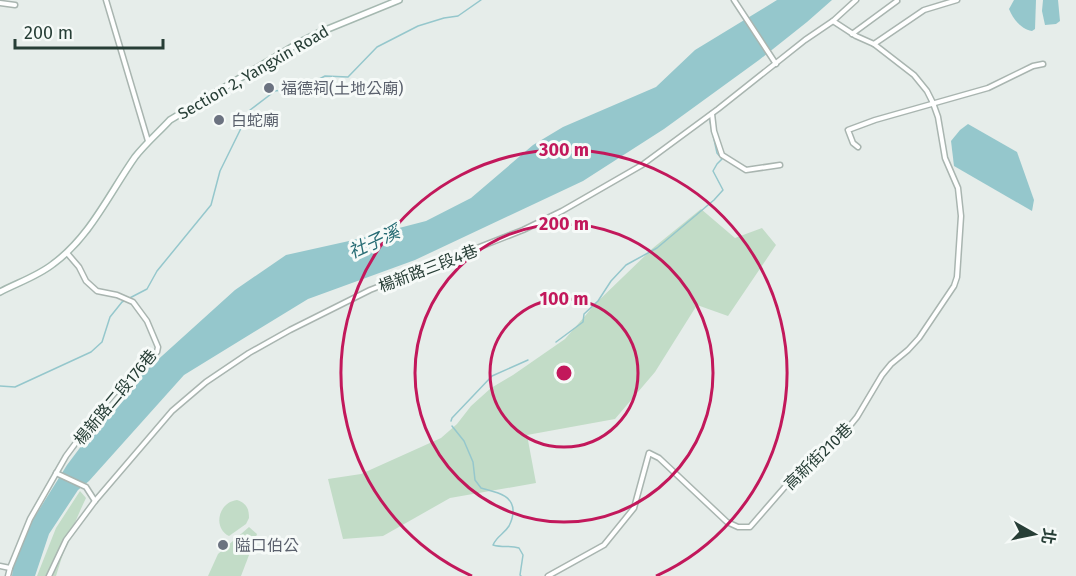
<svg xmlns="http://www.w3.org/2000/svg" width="1076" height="576" viewBox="0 0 1076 576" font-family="'Fira Sans','Noto Sans TC',sans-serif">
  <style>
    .green { fill: #c2dcc7 }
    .water { fill: #95c7cc }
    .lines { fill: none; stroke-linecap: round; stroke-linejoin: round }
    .stream { stroke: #95c7cc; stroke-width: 1.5 }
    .minor-casing { stroke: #a9b5b0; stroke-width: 7 }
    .secondary-casing { stroke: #a5b8b0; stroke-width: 8 }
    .minor { stroke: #fff; stroke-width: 4 }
    .secondary { stroke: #fff; stroke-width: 5 }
    .ring { fill: none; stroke: #c2185b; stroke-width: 3 }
    .worship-dot { fill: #6b7280; stroke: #f6faf8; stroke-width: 2 }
    .labels { text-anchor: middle; stroke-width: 6; stroke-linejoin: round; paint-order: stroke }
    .street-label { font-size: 16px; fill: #273e36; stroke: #f6faf8 }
    .worship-label { font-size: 16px; fill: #5b616d; stroke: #f6faf8; text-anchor: start }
    .water-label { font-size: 18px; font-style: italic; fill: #276c74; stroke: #f6faf8 }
    .centre { fill: #c2185b; stroke: #f6faf8; stroke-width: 3 }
    .ring-label { font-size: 18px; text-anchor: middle; font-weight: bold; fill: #c2185b; stroke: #f6faf8; stroke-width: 6; stroke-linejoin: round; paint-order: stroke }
  </style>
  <rect width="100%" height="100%" fill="#e6edea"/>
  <g class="green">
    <path d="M 701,209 L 735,238 L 762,228 L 776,245 L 728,316 L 697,305 L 655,372 L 615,419 L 527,435 L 536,483 L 450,498 L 383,536 L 343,539 L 328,479 L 361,474 L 441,438 L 457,424 L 471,406 L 491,388 L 513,375 L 565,339 L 585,316 L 594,305 L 653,248 Z"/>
    <path d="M 80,491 L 86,498 C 74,523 64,549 56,576 L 37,576 L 56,528 Z"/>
    <path d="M 237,500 C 246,503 249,508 249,518 L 246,524 L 229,536 C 212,527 219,502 237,500 Z"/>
    <path d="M 249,527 L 257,534 L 241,576 L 208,576 L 218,554 Z"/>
  </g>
  <g class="water">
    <path d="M 777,0 L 832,0 L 807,22 L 759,60 L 664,129 L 583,181 L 415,260 L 308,299 L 184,375 L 89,481 L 78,490 L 49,534 L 35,576 L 12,576 L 13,567 L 32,521 L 67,465 L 121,393 L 235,290 L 286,255 L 349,241 L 426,221 L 471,198 L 533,145 L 563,127 L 656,87 L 695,50 Z"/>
    <path d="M 1014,0 L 1036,0 L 1035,29 L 1032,31 C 1021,29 1013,19 1009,9 Z"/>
    <path d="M 1043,0 L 1058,0 L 1060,21 L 1056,24 L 1045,25 L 1042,11 Z"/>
    <path d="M 968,124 L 1017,152 L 1034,200 L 1032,211 L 954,166 L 951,141 L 960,130 Z"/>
  </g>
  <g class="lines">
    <g class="stream">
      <path d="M 556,342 L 583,322 L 584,314 L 598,301 L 611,281 L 626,265 L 657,248 L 714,200 L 723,190 L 713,171 L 717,164 L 722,159 L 717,153 L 710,121"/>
      <path d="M 0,386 L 15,387 L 91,352 L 102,342 L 110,317 L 122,302 L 147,289 L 157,271 L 211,205 L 220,171 L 250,110 L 275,91 L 304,87 L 325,76 L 348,77 L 377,47 L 418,26 L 444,18 L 458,16 L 481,0"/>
      <path d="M 451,421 L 452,418 L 492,376 L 528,360"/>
      <path d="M 452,426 L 464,441 L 473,462 L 475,480 L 481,488 C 494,492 514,494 513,512 C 513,516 511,522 509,526 C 504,534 497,536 493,545 C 503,548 510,545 519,548 L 523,555 L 520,575 L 521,576"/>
    </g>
    <g class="minor-casing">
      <g id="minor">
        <path d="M 106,0 L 148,141"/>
        <path d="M 734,0 L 776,64"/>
        <path d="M 0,3 L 15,5"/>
        <path d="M 852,34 L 897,1"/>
        <path d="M 874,44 L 924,10 L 957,0"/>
        <path d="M 712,114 L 714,131 L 722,155 L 746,170 L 780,165"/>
        <path d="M 858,147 L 853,143 L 848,130 L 875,120 L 988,88 L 1033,66 L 1043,64"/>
        <path d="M 56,473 L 86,487 L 95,501"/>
        <path d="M 0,566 L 10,568"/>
        <path d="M 8,576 L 10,568 L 30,519 L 66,456 L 104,405 L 123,383 L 157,352 L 158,347 L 147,321 L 133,302 L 117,295 L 97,291 L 86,281 L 79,267 L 67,253"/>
        <path d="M 49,576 L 66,540 L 95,501 L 172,411 L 206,382 L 249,353 L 290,330 L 370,290 L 523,230 L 562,211 L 642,165 L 718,109 L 805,40 L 833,21 L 856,0"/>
        <path d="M 548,576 L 604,545 L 634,508 L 649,453 L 659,458 L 727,522 L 738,527 L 750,527 L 790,481 L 848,428 L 857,417 L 882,375 L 891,364 L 908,350 L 919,338 L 954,286 L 957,277 L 961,216 L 958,188 L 945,158 L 938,117 L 933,103 L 927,91 L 914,75 L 874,44 L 856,36 L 833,21"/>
      </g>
    </g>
    <g class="secondary-casing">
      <path id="secondary" d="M 0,292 C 17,283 38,276 53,264 C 90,237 109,194 135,157 C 146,143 158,133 170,120 L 302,41 L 318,33 L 399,0"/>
    </g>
    <use href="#minor" class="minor"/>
    <use href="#secondary" class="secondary"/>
  </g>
  <g class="ring">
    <circle cx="564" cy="373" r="74"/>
    <circle cx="564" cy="373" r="149"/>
    <path d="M472 576A223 223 0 1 1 656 576"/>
  </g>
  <g class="worship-dot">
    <circle cx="269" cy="88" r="6"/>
    <circle cx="219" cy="120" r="6"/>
    <circle cx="223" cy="545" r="6"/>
  </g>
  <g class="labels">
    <g class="street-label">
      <text transform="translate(253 72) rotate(-30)" y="6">Section 2, Yangxin Road</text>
      <text transform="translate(428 268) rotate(-21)" y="6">楊新路三段4巷</text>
      <text transform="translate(115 397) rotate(-50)" y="6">楊新路二段176巷</text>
      <text transform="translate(818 456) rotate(-44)" y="6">高新街210巷</text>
    </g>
    <g class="worship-label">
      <text x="281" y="94">福德祠(土地公廟)</text>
      <text x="231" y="126">白蛇廟</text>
      <text x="235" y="551">隘口伯公</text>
    </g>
    <g class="water-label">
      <text transform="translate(374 242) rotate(-25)" y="6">社子溪</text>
    </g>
  </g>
  <circle cx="564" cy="373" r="9" class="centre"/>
  <g class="ring-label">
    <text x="564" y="156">300 m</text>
    <text x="564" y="230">200 m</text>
    <text x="564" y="305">100 m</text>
  </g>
  <g transform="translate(1034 534) rotate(99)" stroke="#f6faf8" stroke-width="4.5" paint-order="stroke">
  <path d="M0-4.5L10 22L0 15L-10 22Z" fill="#273e36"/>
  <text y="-9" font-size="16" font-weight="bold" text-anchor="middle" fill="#273e36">北</text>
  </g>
  <path d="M15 39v9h148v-9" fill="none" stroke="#273e36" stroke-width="3"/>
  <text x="24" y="39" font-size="18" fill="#273e36" stroke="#f6faf8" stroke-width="4.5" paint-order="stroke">200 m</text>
</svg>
